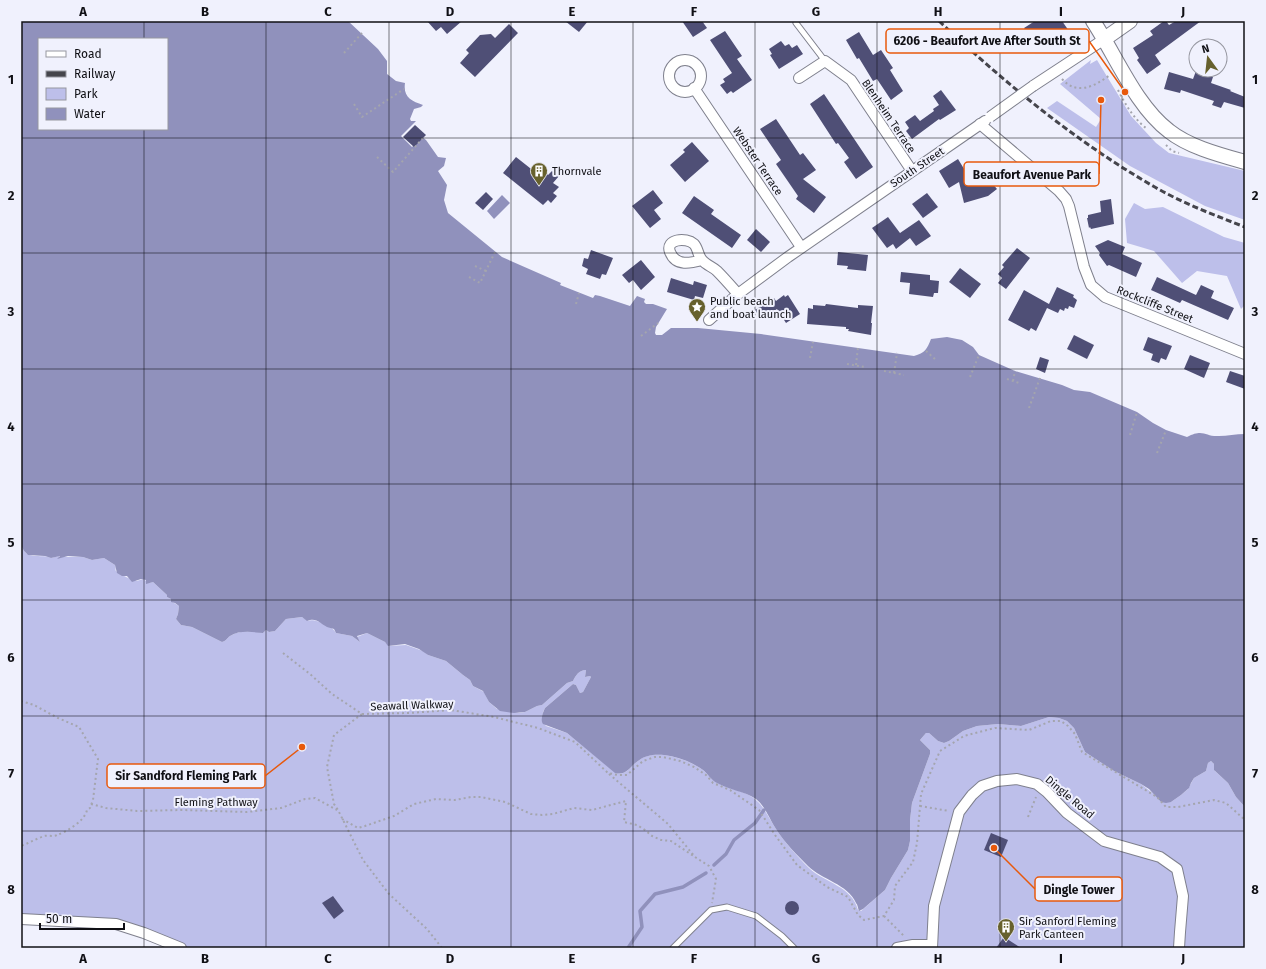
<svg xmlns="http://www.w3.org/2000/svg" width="1266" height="969" viewBox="0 0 1266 969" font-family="'Fira Sans',sans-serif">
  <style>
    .green { fill: #bdbfea }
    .water { fill: #9091bc; fill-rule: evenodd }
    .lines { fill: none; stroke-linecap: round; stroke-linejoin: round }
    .stream { stroke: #9091bc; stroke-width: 3.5 }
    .building { fill: #4f4f76 }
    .lane-casing { stroke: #7f808d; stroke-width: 7 }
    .street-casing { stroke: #7f808d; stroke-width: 12 }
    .secondary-casing { stroke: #7f808d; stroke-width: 16 }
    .path { stroke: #a4a5ae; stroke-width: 2; stroke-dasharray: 2 3; stroke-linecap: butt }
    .lane { stroke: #fff; stroke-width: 5 }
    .street { stroke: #fff; stroke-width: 10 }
    .secondary { stroke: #fff; stroke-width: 14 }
    .rail { stroke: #45454c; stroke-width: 3; stroke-dasharray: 6 3; stroke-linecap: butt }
    .street-bridge-casing { stroke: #7f808d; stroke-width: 12; stroke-linecap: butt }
    .street-bridge { stroke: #fff; stroke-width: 10 }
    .grid { fill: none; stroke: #101015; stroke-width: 1; stroke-opacity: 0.55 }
    .labels { text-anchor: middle; stroke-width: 4; stroke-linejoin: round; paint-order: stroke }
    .street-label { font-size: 11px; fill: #101015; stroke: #f0f1fd }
    .poi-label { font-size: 11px; fill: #101015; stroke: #f0f1fd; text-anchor: start }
    .leader { fill: none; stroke: #e8590c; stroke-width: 1.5 }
    .callout-dot { fill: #e8590c; stroke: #f0f1fd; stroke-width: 1.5 }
    .callout { fill: #f0f1fd; stroke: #e8590c; stroke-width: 1.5 }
    .callout-label { font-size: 12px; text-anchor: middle; font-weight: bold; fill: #101015 }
    .neatline { fill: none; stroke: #101015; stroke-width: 1.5 }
    .grid-label { font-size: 13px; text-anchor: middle; font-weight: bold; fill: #101015 }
  </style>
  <rect width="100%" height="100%" fill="#f0f1fd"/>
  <g class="green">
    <path d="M 1091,60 L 1090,64 L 1097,60 L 1131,116 L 1156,143 L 1169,153 L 1245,171 L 1245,220 L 1205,206 L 1130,166 L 1047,108 L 1057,101 L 1096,127 L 1101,119 L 1060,84 Z"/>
    <path d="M 1134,203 L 1145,209 L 1163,207 L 1224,237 L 1245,243 L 1245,305 L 1241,309 L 1227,276 L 1197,271 L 1182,283 L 1154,251 L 1127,243 L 1125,219 Z"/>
    <path d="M 21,545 C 22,547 23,549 24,551 C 29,559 43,554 51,558 L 59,556 L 59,557 L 83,557 L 92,560 L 104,558 L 115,565 C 116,567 115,570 116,571 C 118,574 135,581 137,581 C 140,580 142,579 144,579 L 148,583 L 153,582 L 167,595 L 167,597 L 171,599 L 171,601 L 179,606 L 178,614 L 176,619 L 181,625 L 192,627 L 222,642 C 226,641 227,638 230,636 C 239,630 253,631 263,633 L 266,630 L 269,632 L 275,631 L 286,619 L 302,617 L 308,621 C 314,618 333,626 336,633 L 352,636 L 360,642 L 357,637 L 367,633 L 385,642 L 389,646 L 406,645 L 423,651 L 428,655 L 446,661 L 463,675 L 470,680 L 473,686 L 484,692 L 489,702 L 497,709 L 519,713 L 525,712 L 537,706 L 542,705 L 567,683 L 573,681 C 576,675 579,670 586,670 L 585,677 L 590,676 L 591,677 L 583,692 L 580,693 L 576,685 L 573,684 L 545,708 L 543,712 L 542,721 L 546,726 L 567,733 L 616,773 C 627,776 630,766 638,761 C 645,755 654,754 664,755 C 677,757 692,762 703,770 C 708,774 711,779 716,782 C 729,790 746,790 757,801 C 765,808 770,820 776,829 C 785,843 797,856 809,868 C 825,883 852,886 858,910 L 861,911 L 885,890 L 891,878 L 908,850 L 910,841 L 910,820 L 912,803 L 930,754 L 930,750 L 920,740 L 926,733 L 929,733 L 938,741 L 944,743 L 949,741 L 963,731 L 977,726 L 998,724 L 1021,726 L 1049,717 L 1059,718 L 1067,721 L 1074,728 L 1085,752 L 1114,771 L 1141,784 L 1155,795 L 1161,802 L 1171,802 L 1181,795 L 1188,789 L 1194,778 L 1206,771 L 1208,763 L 1211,761 L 1214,764 L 1214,769 L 1215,771 L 1228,783 L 1236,797 L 1245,807 L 1245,948 L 185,948 L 147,932 L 21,919 Z"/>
  </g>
  <g class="water">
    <path d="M 21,21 L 348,21 L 378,49 L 387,61 L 387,74 L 396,81 L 405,83 C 403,97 411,101 423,105 L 421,107 L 414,109 L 410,119 L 411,121 L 416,121 L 401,136 L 412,147 L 422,137 L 426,140 L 438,157 L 446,158 L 444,166 L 438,171 L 447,185 L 444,200 L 448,213 L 502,257 L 561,283 L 560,285 L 593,298 L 595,295 L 600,296 L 630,306 L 637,296 L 645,299 L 644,302 L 646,304 L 653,304 L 667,309 L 656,327 L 655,333 L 656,335 L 662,335 L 671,328 L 698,328 L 761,334 L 914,356 C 925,353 927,349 931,339 L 947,337 L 962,340 L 973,347 L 979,355 L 1015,371 L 1062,385 L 1074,390 L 1090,392 L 1137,412 L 1153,423 L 1166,430 L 1187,437 C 1204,428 1205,437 1219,436 C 1227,436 1236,434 1245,434 L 1245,807 L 1236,797 L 1228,783 L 1214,770 L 1214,764 L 1211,761 L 1208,763 L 1206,771 L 1194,778 L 1191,783 L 1189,788 L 1181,795 L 1171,802 L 1166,803 L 1161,802 L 1149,789 L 1141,784 L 1114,771 L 1085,752 L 1074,728 L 1067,721 L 1059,718 L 1049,717 L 1021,726 L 998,724 L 977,726 L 963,731 L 949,741 L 944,743 L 938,741 L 929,733 L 926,733 L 920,740 L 930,750 L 930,754 L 912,803 L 910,820 L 910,841 L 908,850 L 891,878 L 885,890 L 863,909 L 859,911 C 858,909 858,905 856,903 C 848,884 822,880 808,866 C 797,855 785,843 776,829 C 770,820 765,806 756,799 C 744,791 729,790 717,783 C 711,780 708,774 703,770 C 692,762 678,757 664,755 C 655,754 645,755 638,761 C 630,766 627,776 615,773 L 567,733 L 543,724 C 540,720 543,712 545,708 L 573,684 L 576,685 L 580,693 L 583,692 L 591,677 L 590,676 L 585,677 L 586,670 C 579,670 576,675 573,681 L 567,683 L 542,705 L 537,706 L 525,712 L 514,713 L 500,711 L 489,702 L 483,691 L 473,686 L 470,680 L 463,675 L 446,661 L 428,655 L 419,649 L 405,644 L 388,646 L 385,642 L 367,633 L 357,636 L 360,642 L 352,636 L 336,633 L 334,629 C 332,628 329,628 327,627 C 320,623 316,617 307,621 L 302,617 L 286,619 L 275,631 L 269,632 L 266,630 L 263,633 C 253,632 239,630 230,636 C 227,638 226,641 222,642 L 192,627 L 181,625 L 176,619 L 178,614 L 179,606 L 175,603 L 171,602 L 171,599 L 167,597 L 167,595 L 153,582 L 146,584 L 146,580 L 141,579 L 132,582 L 127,576 L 122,576 L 117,573 L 115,565 L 104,558 L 92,560 L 83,557 L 68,556 L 57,559 L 60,556 L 51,558 L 45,556 L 28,555 L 24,551 L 21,545 ZM 39,39 L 167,39 L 167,129 L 39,129 Z"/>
    <path d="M 502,195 L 510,203 L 494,219 L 487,211 Z"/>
  </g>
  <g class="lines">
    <g class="stream">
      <path d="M 714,865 L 726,854 L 734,840 L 755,823 L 764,810"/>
      <path d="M 628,948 L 642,927 L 640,911 L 655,894 L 683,887 L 706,873"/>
    </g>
  </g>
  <g class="building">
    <path d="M 427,21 L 462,21 L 447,34 L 441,27 L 436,31 Z"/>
    <path d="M 565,21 L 588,21 L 579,32 Z"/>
    <path d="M 682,21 L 702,21 L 707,28 L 693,37 Z"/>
    <path d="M 1035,21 L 1062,21 L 1069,31 L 1040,49 L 1033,38 L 1032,39 L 1024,28 Z"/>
    <path d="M 1164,21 L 1166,21 L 1169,25 L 1176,21 L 1201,21 L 1155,55 L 1161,64 L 1147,74 L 1137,60 L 1139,58 L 1133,48 L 1153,35 L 1150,31 Z"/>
    <path d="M 509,24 L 518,33 L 475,77 L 460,63 L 469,53 L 466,50 L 480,35 L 491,34 L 495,38 Z"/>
    <path d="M 725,31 L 742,56 L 737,59 L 752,80 L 733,93 L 731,91 L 727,94 L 720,85 L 725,82 L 723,79 L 732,73 L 710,40 Z"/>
    <path d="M 859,32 L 873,55 L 881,50 L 893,68 L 890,70 L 903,91 L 891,100 L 877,79 L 873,81 L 859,58 L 857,59 L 846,40 Z"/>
    <path d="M 781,41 L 785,46 L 789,44 L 792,48 L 797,45 L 803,54 L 779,69 L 770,55 L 772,54 L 769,49 Z"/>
    <path d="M 1196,71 L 1213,77 L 1211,83 L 1231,90 L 1230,91 L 1245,97 L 1245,108 L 1224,102 L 1221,108 L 1212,105 L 1214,101 L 1181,90 L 1180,93 L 1164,89 L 1169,72 L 1193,79 Z"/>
    <path d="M 941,90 L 956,110 L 940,120 L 939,119 L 912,139 L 906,131 L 909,128 L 905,122 L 915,115 L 920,121 L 934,111 L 933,109 L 939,105 L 933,96 Z"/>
    <path d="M 824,94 L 873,167 L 856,179 L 844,162 L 849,158 L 838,143 L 836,144 L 810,104 Z"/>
    <path d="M 776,119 L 800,155 L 803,153 L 816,170 L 803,179 L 826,197 L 814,213 L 796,199 L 798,196 L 776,164 L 781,160 L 760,129 Z"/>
    <path d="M 415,125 L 426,135 L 414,147 L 403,137 Z"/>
    <path d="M 692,142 L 709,161 L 685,182 L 670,165 L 685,152 L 683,150 Z"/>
    <path d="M 516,157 L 535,172 L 539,167 L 548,175 L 552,171 L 559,176 L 553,183 L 559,187 L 553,193 L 557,196 L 551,203 L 548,200 L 543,205 L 503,173 Z"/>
    <path d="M 958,159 L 972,182 L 983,179 L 985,186 L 991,182 L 997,189 L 988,196 L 964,203 L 959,182 L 949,188 L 939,171 Z"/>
    <path d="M 653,190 L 663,203 L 654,210 L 661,219 L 650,228 L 632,206 Z"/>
    <path d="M 486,192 L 493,199 L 483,210 L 475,203 Z"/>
    <path d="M 927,193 L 938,207 L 923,218 L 912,204 Z"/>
    <path d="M 694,196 L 714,210 L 711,214 L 741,235 L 732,248 L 682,213 Z"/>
    <path d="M 1111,199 L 1114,224 L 1091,229 L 1090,227 L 1089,228 L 1087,218 L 1088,218 L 1088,215 L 1101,212 L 1100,201 Z"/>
    <path d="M 888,217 L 900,233 L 919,220 L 931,236 L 916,246 L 910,238 L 896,249 L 893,244 L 887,248 L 872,228 Z"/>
    <path d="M 756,229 L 770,242 L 761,252 L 747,240 Z"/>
    <path d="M 1108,240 L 1125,247 L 1122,254 L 1142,263 L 1136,277 L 1109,265 L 1107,266 L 1099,255 L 1100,253 L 1095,246 Z"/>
    <path d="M 1017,248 L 1030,258 L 1006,289 L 998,283 L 1002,278 L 998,274 L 1004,267 L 1002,265 Z"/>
    <path d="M 591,250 L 613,258 L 606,275 L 602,274 L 600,279 L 586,274 L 588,269 L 582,266 L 584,258 L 588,259 Z"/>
    <path d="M 838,252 L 868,255 L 866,271 L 847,269 L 848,266 L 837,265 Z"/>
    <path d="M 641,260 L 655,277 L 641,290 L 633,280 L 629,283 L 622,275 Z"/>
    <path d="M 960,268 L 981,284 L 970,298 L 949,282 Z"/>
    <path d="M 901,272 L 930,275 L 930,280 L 939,281 L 938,293 L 934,293 L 933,297 L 909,294 L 910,283 L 900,282 Z"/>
    <path d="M 1157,277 L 1196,295 L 1201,285 L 1214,291 L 1211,298 L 1234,308 L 1228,320 L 1182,300 L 1180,303 L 1151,290 Z"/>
    <path d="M 671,278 L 693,285 L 694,281 L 707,285 L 703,298 L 695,296 L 694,300 L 667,292 Z"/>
    <path d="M 1057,287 L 1074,295 L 1073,297 L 1077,300 L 1074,308 L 1069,306 L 1068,309 L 1065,308 L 1064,311 L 1060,309 L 1058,313 L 1047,308 L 1036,331 L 1031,328 L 1029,331 L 1008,320 L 1024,290 L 1049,304 Z"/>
    <path d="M 784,295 L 785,297 L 788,295 L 800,314 L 786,323 L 777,309 L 761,319 L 755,310 L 774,298 L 776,301 Z"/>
    <path d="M 826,304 L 858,308 L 858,305 L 873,306 L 871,323 L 872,323 L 871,335 L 848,331 L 849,329 L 846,329 L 846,327 L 807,324 L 808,308 L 813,309 L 813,305 L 825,306 Z"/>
    <path d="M 1074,335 L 1094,345 L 1087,359 L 1067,349 Z"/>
    <path d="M 1148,337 L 1172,346 L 1166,360 L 1161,358 L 1159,363 L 1151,360 L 1153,354 L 1143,350 Z"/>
    <path d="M 1190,355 L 1210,363 L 1204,378 L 1184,369 Z"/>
    <path d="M 1040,357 L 1049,360 L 1045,373 L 1036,369 Z"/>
    <path d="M 1230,371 L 1245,376 L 1245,389 L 1226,382 Z"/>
    <path d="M 991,833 L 1008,840 L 1001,857 L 984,850 Z"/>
    <path d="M 333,896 L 344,911 L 334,919 L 322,903 Z"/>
    <circle cx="792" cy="908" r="7"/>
    <path d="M 1004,937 L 1021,948 L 996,948 Z"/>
  </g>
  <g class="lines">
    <g class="lane-casing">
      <g id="lane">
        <path d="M 796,23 L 825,61"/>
        <path d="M 673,948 L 711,910 L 727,907 L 756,916 L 782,936 L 794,948"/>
      </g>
    </g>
    <g class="street-casing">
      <g id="street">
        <circle cx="685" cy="76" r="16"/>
        <path d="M 799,78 L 825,61 L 851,80 L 912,171"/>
        <path d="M 1033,86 L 1103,40"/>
        <path d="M 694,88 L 801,247"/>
        <path d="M 980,124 L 1059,191 L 1066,199 L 1069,206 L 1084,267 L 1091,285 L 1105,297 L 1245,354"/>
        <path d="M 702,260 C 691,263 676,267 670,252 C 665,239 686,237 694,244 C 698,248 698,256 702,260 C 706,265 713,267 717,271 C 724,278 731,286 738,294"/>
        <path d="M 709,320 L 738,294 L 788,257 L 985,121"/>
        <path d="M 21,919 L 116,924 L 144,933 L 181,948"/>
        <path d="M 897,948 L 913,945 L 931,945"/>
        <path d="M 932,948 L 934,906 L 959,812 L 972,795 L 982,786 L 997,781 L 1017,779 L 1037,784 L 1047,792 L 1067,813 L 1104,841 L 1160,857 L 1177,869 L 1183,896 L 1180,932 L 1179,948"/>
      </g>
    </g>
    <g class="secondary-casing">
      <g id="secondary">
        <path d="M 1093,21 C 1116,56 1136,106 1169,131 C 1189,147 1220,155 1245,162"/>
        <path d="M 1103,40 L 1130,21"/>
      </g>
    </g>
    <g class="path">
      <path d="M 344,53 L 362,33"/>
      <path d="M 1062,79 C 1077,96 1095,86 1110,75"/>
      <path d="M 1118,90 C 1125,104 1134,119 1146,128"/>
      <path d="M 354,104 L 362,117 L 404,89"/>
      <path d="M 1166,145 L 1172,151 L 1179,153"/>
      <path d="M 377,157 L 393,172 L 423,138"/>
      <path d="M 475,266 L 486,271"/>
      <path d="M 469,277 L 480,283 L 495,252"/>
      <path d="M 576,304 L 579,293"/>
      <path d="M 641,336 L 658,323"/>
      <path d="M 926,351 L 935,359"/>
      <path d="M 810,358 L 813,342"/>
      <path d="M 847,364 L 865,367"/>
      <path d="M 856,365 L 858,347"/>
      <path d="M 884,371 L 904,375"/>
      <path d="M 894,373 L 897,353"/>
      <path d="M 970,377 L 979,355"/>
      <path d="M 1007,379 L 1019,383"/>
      <path d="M 1013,381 L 1015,371"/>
      <path d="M 1029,408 L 1040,378"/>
      <path d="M 1130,435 L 1137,412"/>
      <path d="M 1157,453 L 1166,430"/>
      <path d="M 283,653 L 310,674 L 332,694 L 362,714 L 409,713 L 451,710 L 494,717 L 538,728 L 575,742 L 608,773 L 618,775 L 627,775 L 643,761 L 655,757 L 663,757 L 680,761 L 694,767 L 706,775 L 713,783 L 730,790 L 759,810 L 775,835 L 797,865 L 827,887 L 848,897 L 858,915 L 864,920 L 884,916 L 894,900 L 895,886 L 913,862 L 917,843 L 921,794 L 940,751 L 964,736 L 995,728 L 1029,730 L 1051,721 L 1061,721 L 1068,726 L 1075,734 L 1082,752 L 1157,797 L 1166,807 L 1178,807 L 1214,800 L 1226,803 L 1245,820"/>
      <path d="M 21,701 L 34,705 L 58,718 L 79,727 L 98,759 L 93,800 L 90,808 L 87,810 C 85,821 66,832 57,835 C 53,837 48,835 44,836 C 36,839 29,843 21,846"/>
      <path d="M 362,714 L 334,735 L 327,767 L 334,804 L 338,810 L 363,860 L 389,894 L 427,929 L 442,948"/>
      <path d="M 609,774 L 668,824 L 695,857 L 709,866 L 716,879 L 712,903"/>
      <path d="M 91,804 L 106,808 L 137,811 L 182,810 L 247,812 L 281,808 L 305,799 L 315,798 L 337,810"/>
      <path d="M 920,806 L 949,811"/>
      <path d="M 1028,817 L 1036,797"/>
      <path d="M 342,819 L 358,828 L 365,826 L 394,816 L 414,804 L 436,799 L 455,800 L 471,797 L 481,797 L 505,802 L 531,814 L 542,815 L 553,814 L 574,808 L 592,810 L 626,801 L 624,822 L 637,825 L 645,830 L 652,836 L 661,840 L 671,841 L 695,857"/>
      <path d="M 884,916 L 904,936"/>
    </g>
    <use href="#lane" class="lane"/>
    <use href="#street" class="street"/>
    <use href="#secondary" class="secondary"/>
    <path class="rail" d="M 939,21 C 1005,83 1075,141 1153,186 C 1182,203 1214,215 1245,227"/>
    <g class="street-bridge-casing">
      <path id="street-bridge" d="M 990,117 L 1033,86"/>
    </g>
    <use href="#street-bridge" class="street-bridge"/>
  </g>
  <path class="grid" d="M 144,21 L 144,39M 266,21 L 266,948M 389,21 L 389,948M 511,21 L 511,948M 633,21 L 633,948M 755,21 L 755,948M 877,21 L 877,948M 1000,21 L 1000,948M 1122,21 L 1122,948M 144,129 L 144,948M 21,138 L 1245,138M 21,253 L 1245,253M 21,369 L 1245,369M 21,484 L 1245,484M 21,600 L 1245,600M 21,716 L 1245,716M 21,831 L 1245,831"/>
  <defs>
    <g id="building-pin" transform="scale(0.9)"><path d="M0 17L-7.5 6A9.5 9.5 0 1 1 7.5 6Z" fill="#67612d" stroke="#f0f1fd"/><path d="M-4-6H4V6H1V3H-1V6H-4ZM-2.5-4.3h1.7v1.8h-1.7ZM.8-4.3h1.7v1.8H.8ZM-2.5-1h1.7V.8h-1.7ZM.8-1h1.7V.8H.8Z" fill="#fff"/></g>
    <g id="sight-pin" transform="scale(0.9)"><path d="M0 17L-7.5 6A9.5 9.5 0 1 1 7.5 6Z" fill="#67612d" stroke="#f0f1fd"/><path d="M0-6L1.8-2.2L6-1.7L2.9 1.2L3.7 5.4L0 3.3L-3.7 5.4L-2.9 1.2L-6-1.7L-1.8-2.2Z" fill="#fff"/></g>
  </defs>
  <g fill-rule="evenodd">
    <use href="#building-pin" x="539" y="171"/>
    <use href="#sight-pin" x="697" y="307"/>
    <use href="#building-pin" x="1006" y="927"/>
  </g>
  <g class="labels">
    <g class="street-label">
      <text transform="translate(889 116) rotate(56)" y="4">Blenheim Terrace</text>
      <text transform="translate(758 161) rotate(56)" y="4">Webster Terrace</text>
      <text transform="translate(917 167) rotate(-34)" y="4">South Street</text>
      <text transform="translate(1155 304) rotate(22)" y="4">Rockcliffe Street</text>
      <text transform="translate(412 705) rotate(-2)" y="4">Seawall Walkway</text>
      <text transform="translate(1070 797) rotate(40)" y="4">Dingle Road</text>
      <text x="216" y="806">Fleming Pathway</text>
    </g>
    <g class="poi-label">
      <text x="552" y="175">Thornvale</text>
      <text x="710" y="305">Public beach<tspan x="710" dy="13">and boat launch</tspan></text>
      <text x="1019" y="925">Sir Sanford Fleming<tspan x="1019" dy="13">Park Canteen</tspan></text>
    </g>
  </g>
  <path class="leader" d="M1125 92L1089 41M1101 100L1099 174M302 747L265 776M994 848L1035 889"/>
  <g class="callout-dot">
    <circle cx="1125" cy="92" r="4"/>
    <circle cx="1101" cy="100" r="4"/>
    <circle cx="302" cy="747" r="4"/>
    <circle cx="994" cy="848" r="4"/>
  </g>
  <g class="callout">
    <rect x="886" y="29" width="203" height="24" rx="4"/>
    <rect x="964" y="162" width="135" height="24" rx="4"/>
    <rect x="107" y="764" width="158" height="24" rx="4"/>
    <rect x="1035" y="877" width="87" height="24" rx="4"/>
  </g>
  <g class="callout-label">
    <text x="987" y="45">6206 - Beaufort Ave After South St</text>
    <text x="1032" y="179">Beaufort Avenue Park</text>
    <text x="186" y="780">Sir Sandford Fleming Park</text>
    <text x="1079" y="894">Dingle Tower</text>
  </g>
  <rect width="1266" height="969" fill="none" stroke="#f0f1fd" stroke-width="44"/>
  <rect x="38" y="38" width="130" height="92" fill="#f0f1fd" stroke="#9697a0"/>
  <rect x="46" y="51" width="20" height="6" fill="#ffffff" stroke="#9697a0"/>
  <text x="74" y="58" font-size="12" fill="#101015">Road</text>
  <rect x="46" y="71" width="20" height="6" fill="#45454c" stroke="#9697a0"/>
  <text x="74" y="78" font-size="12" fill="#101015">Railway</text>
  <rect x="46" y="88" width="20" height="12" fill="#bdbfea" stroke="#9697a0"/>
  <text x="74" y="98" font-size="12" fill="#101015">Park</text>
  <rect x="46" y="108" width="20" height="12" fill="#9091bc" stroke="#9697a0"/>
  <text x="74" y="118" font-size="12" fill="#101015">Water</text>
  <g transform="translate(1208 58) rotate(345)"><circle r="19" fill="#f0f1fd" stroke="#9697a0"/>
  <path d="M0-3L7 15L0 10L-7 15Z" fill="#67612d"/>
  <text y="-6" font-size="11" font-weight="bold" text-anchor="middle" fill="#101015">N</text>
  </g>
  <path d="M40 923v6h84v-6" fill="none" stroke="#101015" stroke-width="2"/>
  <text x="46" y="923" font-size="12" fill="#101015" stroke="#f0f1fd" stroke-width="3" paint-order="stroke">50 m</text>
  <rect x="22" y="22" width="1222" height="925" class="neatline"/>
  <g class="grid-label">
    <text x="83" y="16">A</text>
    <text x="205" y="16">B</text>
    <text x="328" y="16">C</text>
    <text x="450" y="16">D</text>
    <text x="572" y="16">E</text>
    <text x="694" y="16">F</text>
    <text x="816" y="16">G</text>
    <text x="938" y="16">H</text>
    <text x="1061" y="16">I</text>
    <text x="1183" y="16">J</text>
    <text x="11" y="84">1</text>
    <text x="1255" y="84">1</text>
    <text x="11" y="200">2</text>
    <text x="1255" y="200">2</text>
    <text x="11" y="316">3</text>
    <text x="1255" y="316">3</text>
    <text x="11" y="431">4</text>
    <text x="1255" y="431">4</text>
    <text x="11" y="547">5</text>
    <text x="1255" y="547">5</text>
    <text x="11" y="662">6</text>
    <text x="1255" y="662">6</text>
    <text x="11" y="778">7</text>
    <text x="1255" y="778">7</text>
    <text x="11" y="894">8</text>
    <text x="1255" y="894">8</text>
    <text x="83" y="963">A</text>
    <text x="205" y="963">B</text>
    <text x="328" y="963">C</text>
    <text x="450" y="963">D</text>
    <text x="572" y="963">E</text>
    <text x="694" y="963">F</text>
    <text x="816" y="963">G</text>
    <text x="938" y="963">H</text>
    <text x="1061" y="963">I</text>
    <text x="1183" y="963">J</text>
  </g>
</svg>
